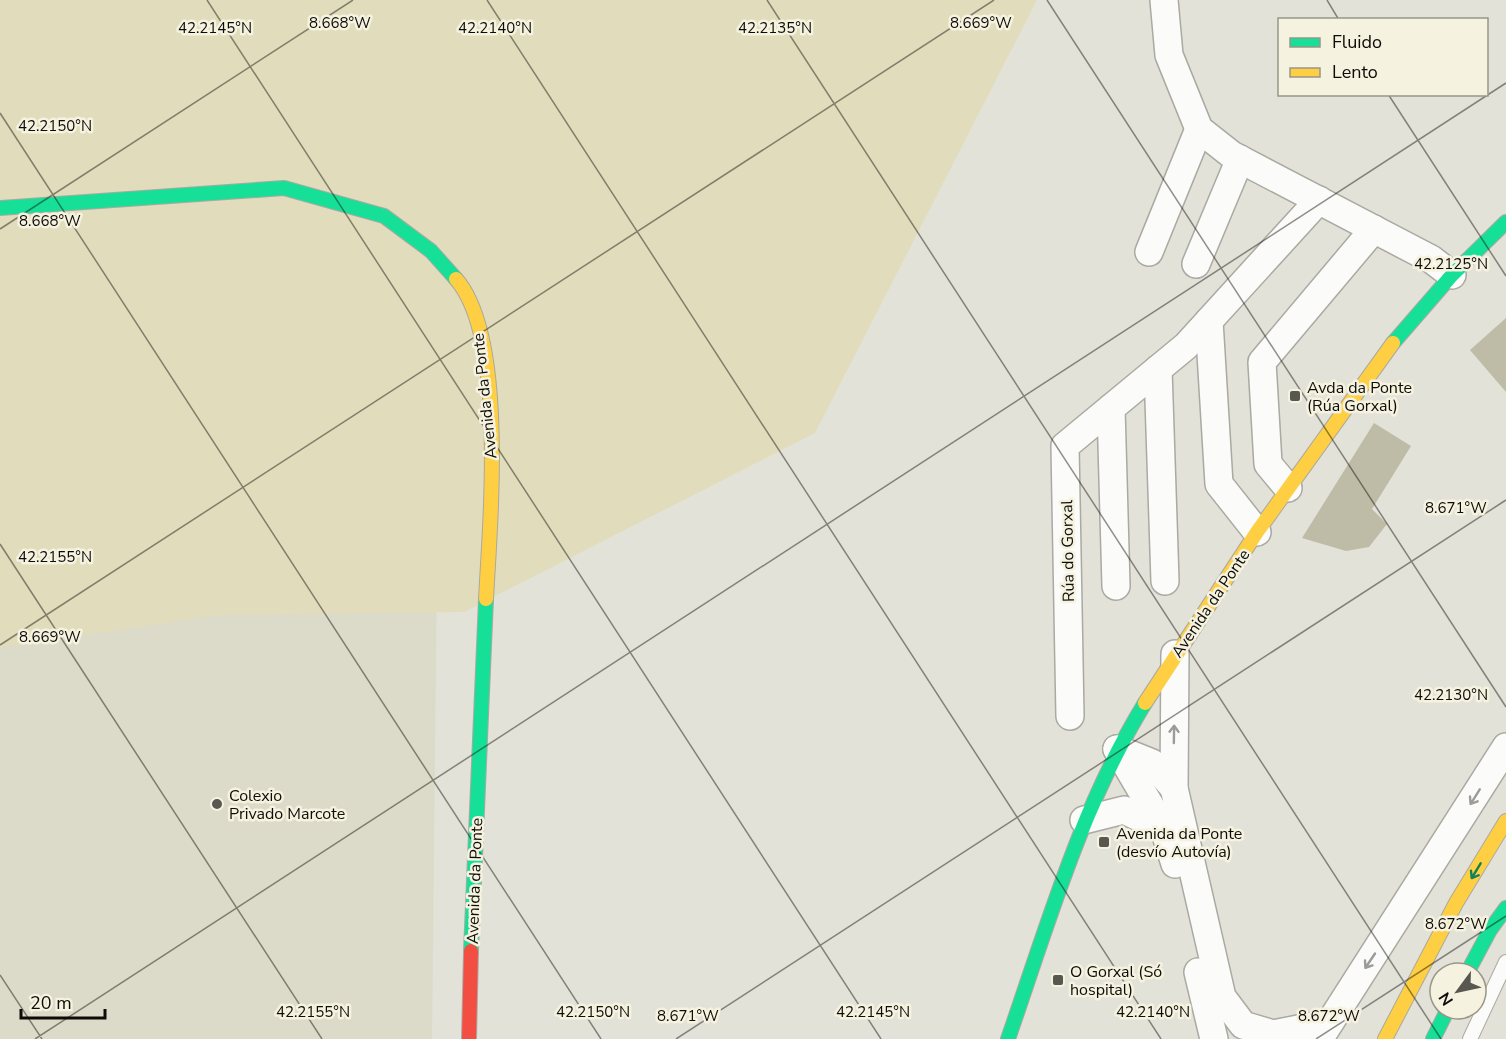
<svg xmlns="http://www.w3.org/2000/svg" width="1506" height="1039" viewBox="0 0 1506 1039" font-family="'Nunito Sans',sans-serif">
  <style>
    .built { fill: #dcdac8 }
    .green { fill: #e1dcbb }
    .building { fill: #bebba6 }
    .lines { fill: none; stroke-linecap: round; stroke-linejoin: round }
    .lane-casing { stroke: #aaa9a2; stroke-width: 16 }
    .street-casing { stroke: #aaa9a2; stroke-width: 30 }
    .fast-casing { stroke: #aaa9a2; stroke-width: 16 }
    .slow-casing { stroke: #aaa9a2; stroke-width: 16 }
    .jam-casing { stroke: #aaa9a2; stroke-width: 16 }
    .lane { stroke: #fbfbf9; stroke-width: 14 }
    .street { stroke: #fbfbf9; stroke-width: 27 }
    .fast { stroke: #16e098; stroke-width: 14 }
    .slow { stroke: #ffcf43; stroke-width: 14 }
    .jam { stroke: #f24e42; stroke-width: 14 }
    .oneway { stroke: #9c9b98 }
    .oneway2 { stroke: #128157 }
    .ticks { fill: none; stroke: #0d0c07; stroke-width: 1.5; stroke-opacity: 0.45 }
    .poi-dot { fill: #585750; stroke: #f5f2e0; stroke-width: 2 }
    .labels { text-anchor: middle; stroke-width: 5; stroke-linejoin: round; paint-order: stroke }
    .poi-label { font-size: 16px; fill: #0d0c07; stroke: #f5f2e0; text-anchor: start }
    .street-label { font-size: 16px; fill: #0d0c07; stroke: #f5f2e0 }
    .ticks-label { font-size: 15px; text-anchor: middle; fill: #0d0c07; stroke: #f5f2e0; stroke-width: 5; stroke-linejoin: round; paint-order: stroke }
  </style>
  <rect width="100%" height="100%" fill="#e3e2d8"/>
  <path class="built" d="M 0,497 L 437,570 L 432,1039 L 0,1039 Z"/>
  <path class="green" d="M 0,0 L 1037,0 L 815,433 L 464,612 L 218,615 L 0,648 Z"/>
  <g class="building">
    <path d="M 1506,318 L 1506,392 L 1470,350 Z"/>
    <path d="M 1374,423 L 1411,446 L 1372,509 L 1387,524 L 1369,547 L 1346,551 L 1302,538 Z"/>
  </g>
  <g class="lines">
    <g class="lane-casing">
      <path id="lane" d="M 1470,1039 L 1506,962"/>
    </g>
    <g class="street-casing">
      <g id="street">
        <path d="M 1164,0 L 1169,55 L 1199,129 L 1232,155 L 1431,259 L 1452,275"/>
        <path d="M 1149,252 L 1199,129"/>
        <path d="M 1196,264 L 1240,159"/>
        <path d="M 1209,321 L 1219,484 L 1257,532"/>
        <path d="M 1158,369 L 1165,581"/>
        <path d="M 1111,408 L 1116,586"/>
        <path d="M 1288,488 L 1268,464 L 1262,362 L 1374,229"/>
        <path d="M 1175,654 L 1174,788 L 1222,997 L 1243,1025 L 1273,1034 L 1329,1023"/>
        <path d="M 1070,716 L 1065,446 L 1186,346 L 1319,200"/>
        <path d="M 1117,749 L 1164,829"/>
        <path d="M 1117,749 L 1152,763 L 1174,788"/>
        <path d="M 1084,820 L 1124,810 L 1164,829 L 1175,864"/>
        <path d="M 1198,972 L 1214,1039"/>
        <path d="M 1320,1038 L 1506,747"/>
      </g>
    </g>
    <g class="fast-casing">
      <g id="fast">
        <path d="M 0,208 L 284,188 L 384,216 L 431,251 L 456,279"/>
        <path d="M 1393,343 L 1452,275 L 1506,222"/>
        <path d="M 471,951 L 486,599"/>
        <path d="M 1467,973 L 1490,930 L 1506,908"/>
        <path d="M 1008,1039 C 1048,924 1081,807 1145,703"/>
        <path d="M 1433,1039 L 1448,1009"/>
      </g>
    </g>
    <g class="slow-casing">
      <g id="slow">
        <path d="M 456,279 C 507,337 490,522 486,599"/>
        <path d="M 1145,703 L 1257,532 L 1393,343"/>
        <path d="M 1385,1039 L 1456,903 L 1506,821"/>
      </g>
    </g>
    <g class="jam-casing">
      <path id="jam" d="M 469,1039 L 471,951"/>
    </g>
    <use href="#lane" class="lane"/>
    <use href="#street" class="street"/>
    <use href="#fast" class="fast"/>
    <use href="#slow" class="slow"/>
    <use href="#jam" class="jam"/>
  </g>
  <defs><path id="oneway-shaft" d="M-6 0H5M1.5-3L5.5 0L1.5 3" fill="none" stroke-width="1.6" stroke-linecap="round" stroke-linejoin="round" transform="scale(1.5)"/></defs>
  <g class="oneway">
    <use href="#oneway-shaft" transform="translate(1174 734) rotate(-89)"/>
    <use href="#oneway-shaft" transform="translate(1475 797) rotate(122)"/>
    <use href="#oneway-shaft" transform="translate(1370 961) rotate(124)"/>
  </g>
  <use class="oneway2" href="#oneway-shaft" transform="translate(1476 871) rotate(121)"/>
  <path class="ticks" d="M 207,0 L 881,1039M 487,0 L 1161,1039M 767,0 L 1441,1039M 1047,0 L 1506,707M 1327,0 L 1339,20M 1388,94 L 1506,276M 0,113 L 601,1039M 0,229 L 353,0M 0,544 L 322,1039M 0,645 L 994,0M 0,975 L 42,1039M 35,1039 L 1506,83M 676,1039 L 1506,500M 1316,1039 L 1506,916"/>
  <g class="poi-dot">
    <rect x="1289" y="390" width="12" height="12" rx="3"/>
    <circle cx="217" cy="804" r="6"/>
    <rect x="1098" y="836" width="12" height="12" rx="3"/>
    <rect x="1052" y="974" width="12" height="12" rx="3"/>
  </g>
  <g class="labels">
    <g class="poi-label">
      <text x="1307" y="393">Avda da Ponte<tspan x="1307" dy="18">(Rúa Gorxal)</tspan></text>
      <text x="229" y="801">Colexio<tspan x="229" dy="18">Privado Marcote</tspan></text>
      <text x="1116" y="839">Avenida da Ponte<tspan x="1116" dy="18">(desvío Autovía)</tspan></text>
      <text x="1070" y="977">O Gorxal (Só<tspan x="1070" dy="18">hospital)</tspan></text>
    </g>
    <g class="street-label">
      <text transform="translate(484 396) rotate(-96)" y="6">Avenida da Ponte</text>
      <text transform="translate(1067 551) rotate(-91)" y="6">Rúa do Gorxal</text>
      <text transform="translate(1210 603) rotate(-56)" y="6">Avenida da Ponte</text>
      <text transform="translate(474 881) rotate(-88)" y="6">Avenida da Ponte</text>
    </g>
  </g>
  <g class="ticks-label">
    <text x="340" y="28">8.668°W</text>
    <text x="981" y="28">8.669°W</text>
    <text x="215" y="33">42.2145°N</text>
    <text x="495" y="33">42.2140°N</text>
    <text x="775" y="33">42.2135°N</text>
    <text x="55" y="131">42.2150°N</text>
    <text x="50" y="226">8.668°W</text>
    <text x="1451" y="269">42.2125°N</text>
    <text x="1456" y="513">8.671°W</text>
    <text x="55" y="562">42.2155°N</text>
    <text x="50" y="642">8.669°W</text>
    <text x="1451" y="700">42.2130°N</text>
    <text x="1456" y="929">8.672°W</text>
    <text x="313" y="1017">42.2155°N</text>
    <text x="593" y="1017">42.2150°N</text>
    <text x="873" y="1017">42.2145°N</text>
    <text x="1153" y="1017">42.2140°N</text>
    <text x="688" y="1021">8.671°W</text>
    <text x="1329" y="1021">8.672°W</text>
  </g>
  <rect x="1278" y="18" width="210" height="78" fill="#f5f2e0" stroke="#989689" stroke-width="1.5"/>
  <rect x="1290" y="38" width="30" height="9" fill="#16e098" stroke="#989689" stroke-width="1.5"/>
  <text x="1332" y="48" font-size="18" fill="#0d0c07">Fluido</text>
  <rect x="1290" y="68" width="30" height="9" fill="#ffcf43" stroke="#989689" stroke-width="1.5"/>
  <text x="1332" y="78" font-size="18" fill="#0d0c07">Lento</text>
  <g transform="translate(1458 991) rotate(237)"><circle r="28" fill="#f5f2e0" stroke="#989689" stroke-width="1.5"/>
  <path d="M0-4.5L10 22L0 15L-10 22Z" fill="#585750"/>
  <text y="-9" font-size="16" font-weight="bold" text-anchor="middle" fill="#0d0c07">N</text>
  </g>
  <path d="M21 1009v9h84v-9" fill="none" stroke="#0d0c07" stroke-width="3"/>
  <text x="30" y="1009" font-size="18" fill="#0d0c07" stroke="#f5f2e0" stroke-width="4.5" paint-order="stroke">20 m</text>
</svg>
